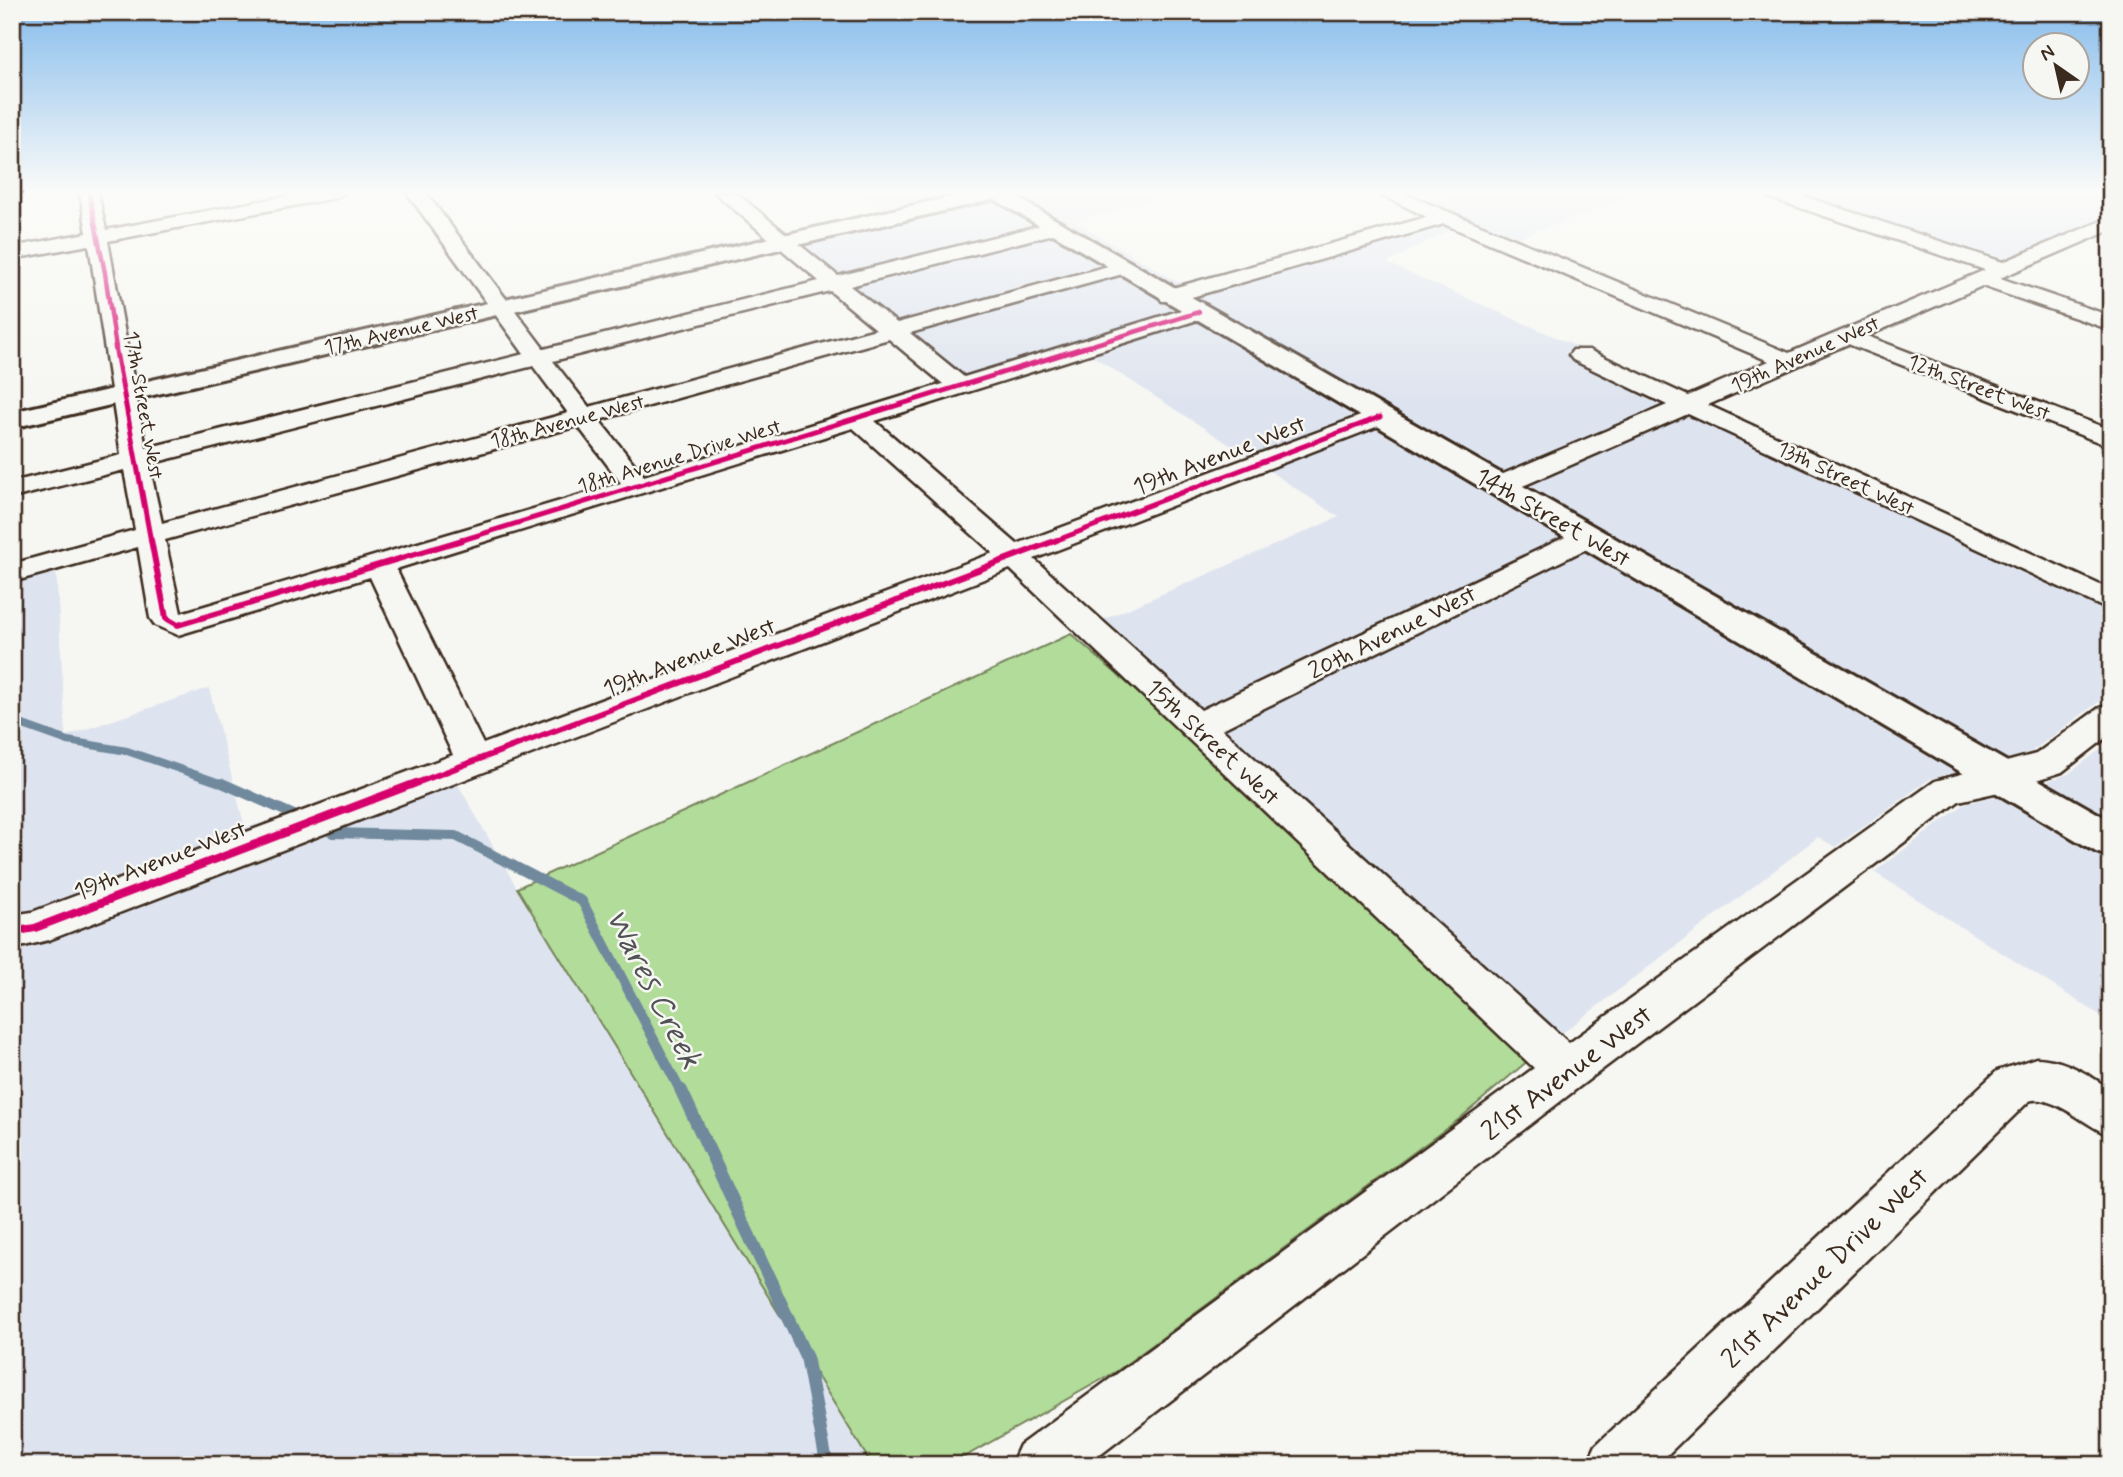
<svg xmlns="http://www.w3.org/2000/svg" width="2123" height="1477" viewBox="0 0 2123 1477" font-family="Mynerve,sans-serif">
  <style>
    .built { fill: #dee4ef }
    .green { fill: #b2dc99; stroke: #76835c; stroke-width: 2 }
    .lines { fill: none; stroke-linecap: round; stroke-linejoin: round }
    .stream-far2 { stroke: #70899d; stroke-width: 8 }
    .stream-far1 { stroke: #70899d; stroke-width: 10 }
    .stream { stroke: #70899d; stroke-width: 13 }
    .street-casing { stroke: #3b2a1e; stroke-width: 5 }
    .secondary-casing { stroke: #3b2a1e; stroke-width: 6 }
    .primary-casing { stroke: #3b2a1e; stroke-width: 6 }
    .street { fill: #f6f6f2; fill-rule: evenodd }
    .secondary { fill: #f6f6f2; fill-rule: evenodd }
    .primary { fill: #f6f6f2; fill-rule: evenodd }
    .cycleway-far3-casing { stroke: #f6f6f2; stroke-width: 7 }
    .cycleway-far2-casing { stroke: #f6f6f2; stroke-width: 9 }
    .cycleway-far1-casing { stroke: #f6f6f2; stroke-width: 10 }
    .cycleway-casing { stroke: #f6f6f2; stroke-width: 12 }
    .cycleway-far3 { stroke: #d6006c; stroke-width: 4.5 }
    .cycleway-far2 { stroke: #d6006c; stroke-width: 5 }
    .cycleway-far1 { stroke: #d6006c; stroke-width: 6 }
    .cycleway { stroke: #d6006c; stroke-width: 8 }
    .labels { text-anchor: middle; stroke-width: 5; stroke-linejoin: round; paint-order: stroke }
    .far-street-label { font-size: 21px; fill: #3b2a1e; stroke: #f6f6f2 }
    .street-label { font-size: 24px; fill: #3b2a1e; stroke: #f6f6f2 }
    .near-street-label { font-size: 28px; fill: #3b2a1e; stroke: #f6f6f2 }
    .near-water-label { font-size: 32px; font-style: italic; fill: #515253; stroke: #f6f6f2 }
  </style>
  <rect width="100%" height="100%" fill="#f6f6f2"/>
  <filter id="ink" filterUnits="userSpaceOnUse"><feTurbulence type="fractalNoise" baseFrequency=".0143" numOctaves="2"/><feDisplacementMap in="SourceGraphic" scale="14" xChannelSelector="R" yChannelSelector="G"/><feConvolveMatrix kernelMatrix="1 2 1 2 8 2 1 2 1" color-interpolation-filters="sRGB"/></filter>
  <g filter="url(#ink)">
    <g class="built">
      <path d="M 856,193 L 978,193 L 888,214 Z"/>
      <path d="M 1013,193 L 1184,193 L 1073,221 L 1180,283 L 1387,226 L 1428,215 L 1431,217 L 1171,290 L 1006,195 Z"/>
      <path d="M 1462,193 L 1626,193 L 1633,196 L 1511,240 L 1433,209 L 1431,202 Z"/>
      <path d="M 1788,193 L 2111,193 L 2111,215 L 2006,260 Z"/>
      <path d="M 992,198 L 1041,227 L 838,279 L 797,243 Z"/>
      <path d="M 1446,223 L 1456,227 L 1387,263 L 1689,396 L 1686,397 L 1579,348 L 1566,352 L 1671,403 L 1497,476 L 1185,297 Z"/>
      <path d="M 1052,233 L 1109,267 L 895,326 L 847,287 Z"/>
      <path d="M 1121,274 L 1184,311 L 963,379 L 906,334 Z"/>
      <path d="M 1198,319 L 1362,414 L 1247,456 L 1088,353 Z"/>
      <path d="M 1693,414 L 2111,610 L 2111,693 L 2031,752 L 1996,763 L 1519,489 Z"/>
      <path d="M 1380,425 L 1567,534 L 1198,711 L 1100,621 L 1339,517 L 1265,468 Z"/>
      <path d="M 1592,548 L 1969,770 L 1930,779 L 1835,847 L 1818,837 L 1556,1038 L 1219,731 Z"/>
      <path d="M 56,568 L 66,736 L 209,688 L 245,828 L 327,803 L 38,913 L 12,917 L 12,581 Z"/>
      <path d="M 2111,741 L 2111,828 L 2036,785 L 2068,774 Z"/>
      <path d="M 455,779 L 517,888 L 872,1465 L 12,1465 L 12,946 Z"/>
      <path d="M 2009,793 L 2111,853 L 2111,1022 L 1874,872 L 1966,803 Z"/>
    </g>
    <path class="green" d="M 1071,634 L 1175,725 L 1530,1059 L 1458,1120 L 1117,1371 L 950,1465 L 872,1465 L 517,888 Z"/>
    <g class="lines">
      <path class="stream-far2" d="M 12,721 L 68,741 L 127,751 L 226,785"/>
      <g class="stream-far1">
        <path d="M 222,783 L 303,819"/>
        <path d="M 319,826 L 333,833 L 456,836 L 582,901 L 681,1092"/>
      </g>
      <path class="stream" d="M 681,1090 L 807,1359 L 827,1465"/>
      <g class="street-casing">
        <g id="street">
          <path d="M 80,193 L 98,193 L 106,230 L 303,193 L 344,193 L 335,198 L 108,241 L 146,448 L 524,354 L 407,193 L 426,193 L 544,349 L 819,281 L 715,193 L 736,193 L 838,276 L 1054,222 L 1061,224 L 1064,228 L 1061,232 L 850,286 L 897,323 L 1123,262 L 1130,264 L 1133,268 L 1130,272 L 910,333 L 964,377 L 1191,307 L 1207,307 L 1210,312 L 1207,317 L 875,421 L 1017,544 L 1371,412 L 1380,409 L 1389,412 L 1393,417 L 1389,422 L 1034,559 L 1201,710 L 1578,531 L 1588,528 L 1598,531 L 1602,537 L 1598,543 L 1222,729 L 1569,1043 L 1935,781 L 2036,754 L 2099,708 L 2111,704 L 2111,734 L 2062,772 L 2003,791 L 1959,801 L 1583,1084 L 1087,1465 L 1011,1465 L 1020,1445 L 1534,1068 L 1010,569 L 49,940 L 12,949 L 12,915 L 32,912 L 453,755 L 370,577 L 178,635 L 155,625 L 150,618 L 138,547 L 12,582 L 12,564 L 135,530 L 124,470 L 12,498 L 12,482 L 121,455 L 89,245 L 12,259 L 12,247 L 87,233 ZM 830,291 L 876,329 L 589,407 L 553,361 ZM 889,339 L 943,384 L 644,476 L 599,420 ZM 533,366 L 568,413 L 162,523 L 149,464 ZM 578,426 L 621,483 L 181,613 L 165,540 ZM 853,428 L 993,553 L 483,744 L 396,569 Z"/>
          <path d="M 1377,193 L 1403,193 L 1789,353 L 1985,270 L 1768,197 L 1765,193 L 1794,193 L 2003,262 L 2111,217 L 2111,230 L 2000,278 L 2111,316 L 2111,330 L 1982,286 L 1867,336 L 2111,430 L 2111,447 L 1848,344 L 1708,405 L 2111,590 L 2111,611 L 1688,414 L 1509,492 L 1499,494 L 1489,492 L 1485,486 L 1489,480 L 1667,405 L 1573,360 L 1569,355 L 1573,350 L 1589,350 L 1688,396 L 1769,361 L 1444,224 L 1178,301 L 1162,301 L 1159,296 L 1162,291 L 1427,217 Z"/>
          <path d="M 2036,1058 C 2066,1059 2086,1074 2111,1089 L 2111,1136 C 2087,1127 2052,1093 2029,1101 L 1657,1465 L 1587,1465 L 1596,1445 L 1997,1071 Z"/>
        </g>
      </g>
      <g class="secondary-casing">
        <path id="secondary" d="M 967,193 L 1005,193 L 995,199 L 12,428 L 12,412 Z"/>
      </g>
      <g class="primary-casing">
        <path id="primary" d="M 984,193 L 1009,193 L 2111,821 L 2111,857 L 2096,852 Z"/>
      </g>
      <use href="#street" class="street"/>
      <use href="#secondary" class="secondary"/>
      <use href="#primary" class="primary"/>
      <g class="cycleway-far3-casing">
        <g id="cycleway-far3">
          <path d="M 89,193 L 105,273 L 116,348"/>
          <path d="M 1083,348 L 1199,312"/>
        </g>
      </g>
      <g class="cycleway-far2-casing">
        <g id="cycleway-far2">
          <path d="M 115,346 L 151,542"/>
          <path d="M 456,542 L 1089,346"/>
          <path d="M 1052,542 L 1380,417"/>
        </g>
      </g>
      <g class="cycleway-far1-casing">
        <g id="cycleway-far1">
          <path d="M 151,540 L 166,618 L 178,625 L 462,540"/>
          <path d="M 411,785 L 1057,540"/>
        </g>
      </g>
      <g class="cycleway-casing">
        <path id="cycleway" d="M 12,932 L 35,928 L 416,783"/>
      </g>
      <use href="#cycleway-far3" class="cycleway-far3"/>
      <use href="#cycleway-far2" class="cycleway-far2"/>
      <use href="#cycleway-far1" class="cycleway-far1"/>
      <use href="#cycleway" class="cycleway"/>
    </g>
  </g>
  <linearGradient id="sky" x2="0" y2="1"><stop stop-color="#86bcec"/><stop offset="0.48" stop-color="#fbfbf9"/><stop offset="1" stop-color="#fbfbf9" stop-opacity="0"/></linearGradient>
  <rect width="2123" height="400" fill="url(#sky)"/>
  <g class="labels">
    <g class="far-street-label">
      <text transform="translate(401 330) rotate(-13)" y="7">17th Avenue West</text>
      <text transform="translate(1805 354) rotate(-24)" y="7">19th Avenue West</text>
      <text transform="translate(1979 387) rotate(21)" y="7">12th Street West</text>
      <text transform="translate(144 405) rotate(80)" y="7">17th Street West</text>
      <text transform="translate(567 421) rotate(-15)" y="7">18th Avenue West</text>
      <text transform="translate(679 456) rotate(-17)" y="7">18th Avenue Drive West</text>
      <text transform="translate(1846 478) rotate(25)" y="7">13th Street West</text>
    </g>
    <g class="street-label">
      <text transform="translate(1219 455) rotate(-21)" y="8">19th Avenue West</text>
      <text transform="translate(1553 517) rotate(30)" y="8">14th Street West</text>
      <text transform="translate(1392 632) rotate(-26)" y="8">20th Avenue West</text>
      <text transform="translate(689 657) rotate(-21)" y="8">19th Avenue West</text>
      <text transform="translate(1213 742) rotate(43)" y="8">15th Street West</text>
      <text transform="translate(160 860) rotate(-21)" y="8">19th Avenue West</text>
    </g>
    <g class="near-street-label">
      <text transform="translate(1566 1072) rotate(-37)" y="10">21st Avenue West</text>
      <text transform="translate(1824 1267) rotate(-44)" y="10">21st Avenue Drive West</text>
    </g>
    <g class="near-water-label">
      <text transform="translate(655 988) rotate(63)" y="11">Wares Creek</text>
    </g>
  </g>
  <rect width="2123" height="1477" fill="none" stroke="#f6f6f2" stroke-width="42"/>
  <rect x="21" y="21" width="2081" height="1435" fill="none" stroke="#3b2a1e" stroke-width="2.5" filter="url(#ink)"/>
  <g transform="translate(2056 66) rotate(326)"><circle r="33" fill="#f6f6f2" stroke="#aba49d" stroke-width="2"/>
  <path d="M0-5L12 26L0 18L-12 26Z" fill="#3b2a1e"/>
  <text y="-10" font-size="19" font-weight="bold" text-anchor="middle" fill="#3b2a1e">N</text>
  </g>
</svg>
